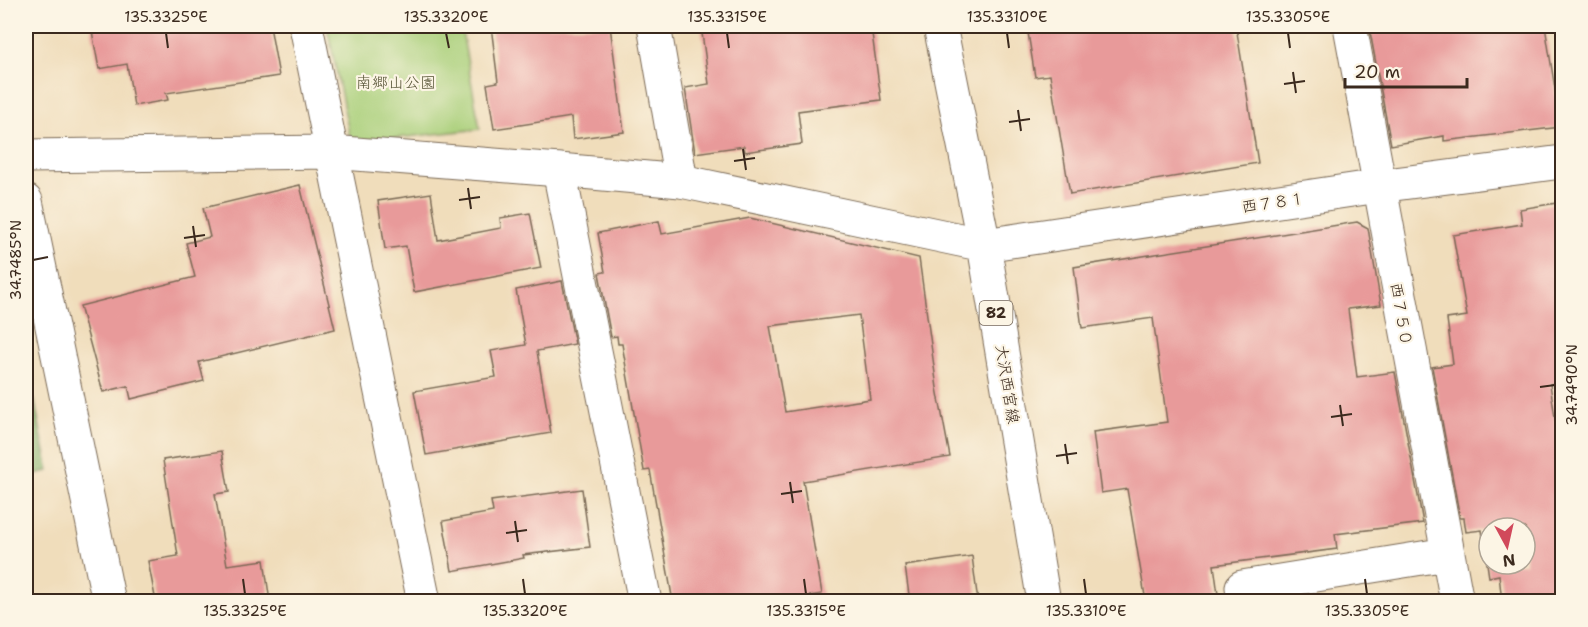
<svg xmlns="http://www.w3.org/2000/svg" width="1588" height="627" viewBox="0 0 1588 627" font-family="'Shantell Sans','Klee One',sans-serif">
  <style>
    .green { fill: #a9cf79; stroke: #727c4c; stroke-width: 1.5 }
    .forest { fill: #86b269; stroke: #606e44; stroke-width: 1.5 }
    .building { fill: #e89a9a; fill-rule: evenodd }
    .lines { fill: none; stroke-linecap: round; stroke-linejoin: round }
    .minor-casing { stroke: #7a6955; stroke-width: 35 }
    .tertiary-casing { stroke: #7a6955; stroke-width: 35 }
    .primary-casing { stroke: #7a6955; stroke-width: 35 }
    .minor { stroke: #fff; stroke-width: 33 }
    .tertiary { stroke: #fff; stroke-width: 33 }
    .primary { stroke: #fff; stroke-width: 33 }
    .ticks { fill: none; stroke: #3b2a1e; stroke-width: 2 }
    .labels { text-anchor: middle; stroke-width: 4.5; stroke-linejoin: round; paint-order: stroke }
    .shield { fill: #fcf5e5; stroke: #75675a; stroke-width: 1.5 }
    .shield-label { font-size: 15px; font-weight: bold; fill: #3b2a1e }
    .park-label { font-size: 16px; fill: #565335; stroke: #fcf5e5 }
    .street-label { font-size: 16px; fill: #3b2a1e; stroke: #fcf5e5 }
    .neatline { fill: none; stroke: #3b2a1e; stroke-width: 2 }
    .ticks-label { font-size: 15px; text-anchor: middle; fill: #3b2a1e }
  </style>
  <rect width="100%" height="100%" fill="#fcf5e5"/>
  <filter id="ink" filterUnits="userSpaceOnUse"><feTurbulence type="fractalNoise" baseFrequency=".0167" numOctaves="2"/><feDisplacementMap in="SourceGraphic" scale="12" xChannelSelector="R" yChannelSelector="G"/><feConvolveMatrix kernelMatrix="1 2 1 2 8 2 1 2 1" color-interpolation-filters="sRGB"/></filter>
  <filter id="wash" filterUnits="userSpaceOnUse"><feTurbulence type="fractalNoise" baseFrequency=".008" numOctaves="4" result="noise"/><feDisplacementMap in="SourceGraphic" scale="24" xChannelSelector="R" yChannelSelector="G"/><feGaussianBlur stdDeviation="1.35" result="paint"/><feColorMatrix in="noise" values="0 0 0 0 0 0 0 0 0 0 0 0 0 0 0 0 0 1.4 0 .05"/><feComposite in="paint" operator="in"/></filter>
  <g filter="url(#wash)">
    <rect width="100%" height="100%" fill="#f0ddbb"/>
    <path class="green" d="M 327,26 L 461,26 L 480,129 L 351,143 Z"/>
    <path class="forest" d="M 34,399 L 49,471 L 26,476 L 26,400 Z"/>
    <g id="blocks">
      <g class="building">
        <path d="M 91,26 L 270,26 L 279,76 L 166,93 L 168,100 L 134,106 L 127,64 L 99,69 Z"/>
        <path d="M 491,26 L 610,26 L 624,132 L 573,139 L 571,117 L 494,129 L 487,84 L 498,82 Z"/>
        <path d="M 701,26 L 871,26 L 881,100 L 798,111 L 802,144 L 745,152 L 744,146 L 695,153 L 685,88 L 709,84 Z"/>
        <path d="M 1027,26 L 1236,26 L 1258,163 L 1070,194 L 1050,75 L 1035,77 Z"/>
        <path d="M 1369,26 L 1545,26 L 1561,127 L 1444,141 L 1444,136 L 1391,145 Z"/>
        <path d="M 300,185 L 335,329 L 199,362 L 204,381 L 131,399 L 128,386 L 103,392 L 80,306 L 195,277 L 186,243 L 210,237 L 203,208 Z"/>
        <path d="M 431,193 L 438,240 L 501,228 L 500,218 L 530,213 L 541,268 L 414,292 L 406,246 L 385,249 L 378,201 Z"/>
        <path d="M 1563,202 L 1563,382 L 1550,384 L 1563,471 L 1563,602 L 1502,602 L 1499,575 L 1489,577 L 1482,530 L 1466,532 L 1464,518 L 1460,518 L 1432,367 L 1453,364 L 1447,319 L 1467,316 L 1453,235 L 1522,224 L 1520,209 ZM 1489,528 L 1525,528 L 1525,564 L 1489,564 Z"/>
        <path d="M 750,218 L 919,258 L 937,388 L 950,457 L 803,481 L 822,594 L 772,602 L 673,602 L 650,470 L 644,471 L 622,344 L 618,344 L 617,336 L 611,337 L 599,273 L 605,272 L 598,233 L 659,221 L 662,234 ZM 859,315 L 870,399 L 785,412 L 770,326 Z"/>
        <path d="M 1357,222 L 1368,228 L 1381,305 L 1348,309 L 1357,377 L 1395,372 L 1423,523 L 1335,534 L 1337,549 L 1214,565 L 1219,602 L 1146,602 L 1127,489 L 1101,493 L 1093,432 L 1167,422 L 1153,318 L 1082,328 L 1074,267 Z"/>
        <path d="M 562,281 L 575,344 L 537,351 L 551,433 L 426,455 L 414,391 L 496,377 L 491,351 L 526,345 L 516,290 Z"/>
        <path d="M 222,451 L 229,492 L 215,494 L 227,565 L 264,560 L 270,602 L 156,602 L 148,561 L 178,556 L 163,460 Z"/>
        <path d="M 582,489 L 590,547 L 523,555 L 524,558 L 452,571 L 443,521 L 493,512 L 491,501 Z"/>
        <path d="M 972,556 L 978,602 L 910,602 L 905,566 Z"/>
      </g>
    </g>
  </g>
  <g filter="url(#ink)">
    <use href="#blocks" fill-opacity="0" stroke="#7a6955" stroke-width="1.5"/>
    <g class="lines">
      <g class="minor-casing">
        <g id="minor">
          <path d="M 306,26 L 424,602"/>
          <path d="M 654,26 L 681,181"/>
          <path d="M 1350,26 L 1457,602"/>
          <path d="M 559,170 L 645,602"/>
          <path d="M 26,201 L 109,602"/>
          <path d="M 984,245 L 1379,186 L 1562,162"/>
          <path d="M 1244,602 L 1242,587 L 1447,554"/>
        </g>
      </g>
      <g class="tertiary-casing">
        <path id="tertiary" d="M 26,156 L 331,152 L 559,170 L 681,181 L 984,245"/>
      </g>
      <g class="primary-casing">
        <path id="primary" d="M 940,26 L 984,245 L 1044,602"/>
      </g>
      <use href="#minor" class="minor"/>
      <use href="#tertiary" class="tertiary"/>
      <use href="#primary" class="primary"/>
    </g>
  </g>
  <path class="ticks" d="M 166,33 L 168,48M 446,33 L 449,48M 727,33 L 729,48M 1007,33 L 1009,48M 1288,33 L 1290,48M 1293,72 L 1296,93M 1284,84 L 1305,81M 1018,110 L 1021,131M 1009,122 L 1030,119M 743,149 L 746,170M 734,161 L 755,158M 468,188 L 471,209M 459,200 L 480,197M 193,226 L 196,247M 184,238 L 205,235M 33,260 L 48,257M 1540,387 L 1555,385M 1340,405 L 1343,426M 1331,417 L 1352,414M 1065,444 L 1068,464M 1056,456 L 1077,453M 790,482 L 793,503M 781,494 L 802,491M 515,521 L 518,542M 506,533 L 527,530M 243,579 L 245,594M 523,579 L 525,594M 804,579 L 806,594M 1084,579 L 1086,594M 1365,579 L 1367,594"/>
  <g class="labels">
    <rect class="shield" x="979.5" y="301" width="33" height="24" rx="4.5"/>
    <g class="shield-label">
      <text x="996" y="318">82</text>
    </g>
    <g class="park-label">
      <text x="396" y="88">南郷山公園</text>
    </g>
    <g class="street-label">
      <text transform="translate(1273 202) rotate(-8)" y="6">西７８１</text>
      <text transform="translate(1402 314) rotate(80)" y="6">西７５０</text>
      <text transform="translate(1008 384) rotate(81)" y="6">大沢西宮線</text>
    </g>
  </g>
  <rect width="1588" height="627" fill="none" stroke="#fcf5e5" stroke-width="66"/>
  <g transform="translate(1507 546) rotate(172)"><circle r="28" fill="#fcf5e5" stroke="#afa495" stroke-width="1.5"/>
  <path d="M0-4.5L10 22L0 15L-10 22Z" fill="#d1495b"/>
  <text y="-9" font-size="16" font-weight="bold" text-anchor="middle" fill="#3b2a1e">N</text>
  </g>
  <path d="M1345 78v9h122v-9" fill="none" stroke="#3b2a1e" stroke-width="3"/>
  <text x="1354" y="78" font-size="18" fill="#3b2a1e" stroke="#fcf5e5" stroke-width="4.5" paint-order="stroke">20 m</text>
  <rect x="33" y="33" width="1522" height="561" class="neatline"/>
  <g class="ticks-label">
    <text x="166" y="22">135.3325°E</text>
    <text x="446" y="22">135.3320°E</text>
    <text x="727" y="22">135.3315°E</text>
    <text x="1007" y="22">135.3310°E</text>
    <text x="1288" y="22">135.3305°E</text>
    <text transform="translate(16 260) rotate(-90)" y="5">34.7485°N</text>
    <text transform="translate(1572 385) rotate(-90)" y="5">34.7490°N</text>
    <text x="245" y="616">135.3325°E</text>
    <text x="525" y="616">135.3320°E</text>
    <text x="806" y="616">135.3315°E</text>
    <text x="1086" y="616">135.3310°E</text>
    <text x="1367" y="616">135.3305°E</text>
  </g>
</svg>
